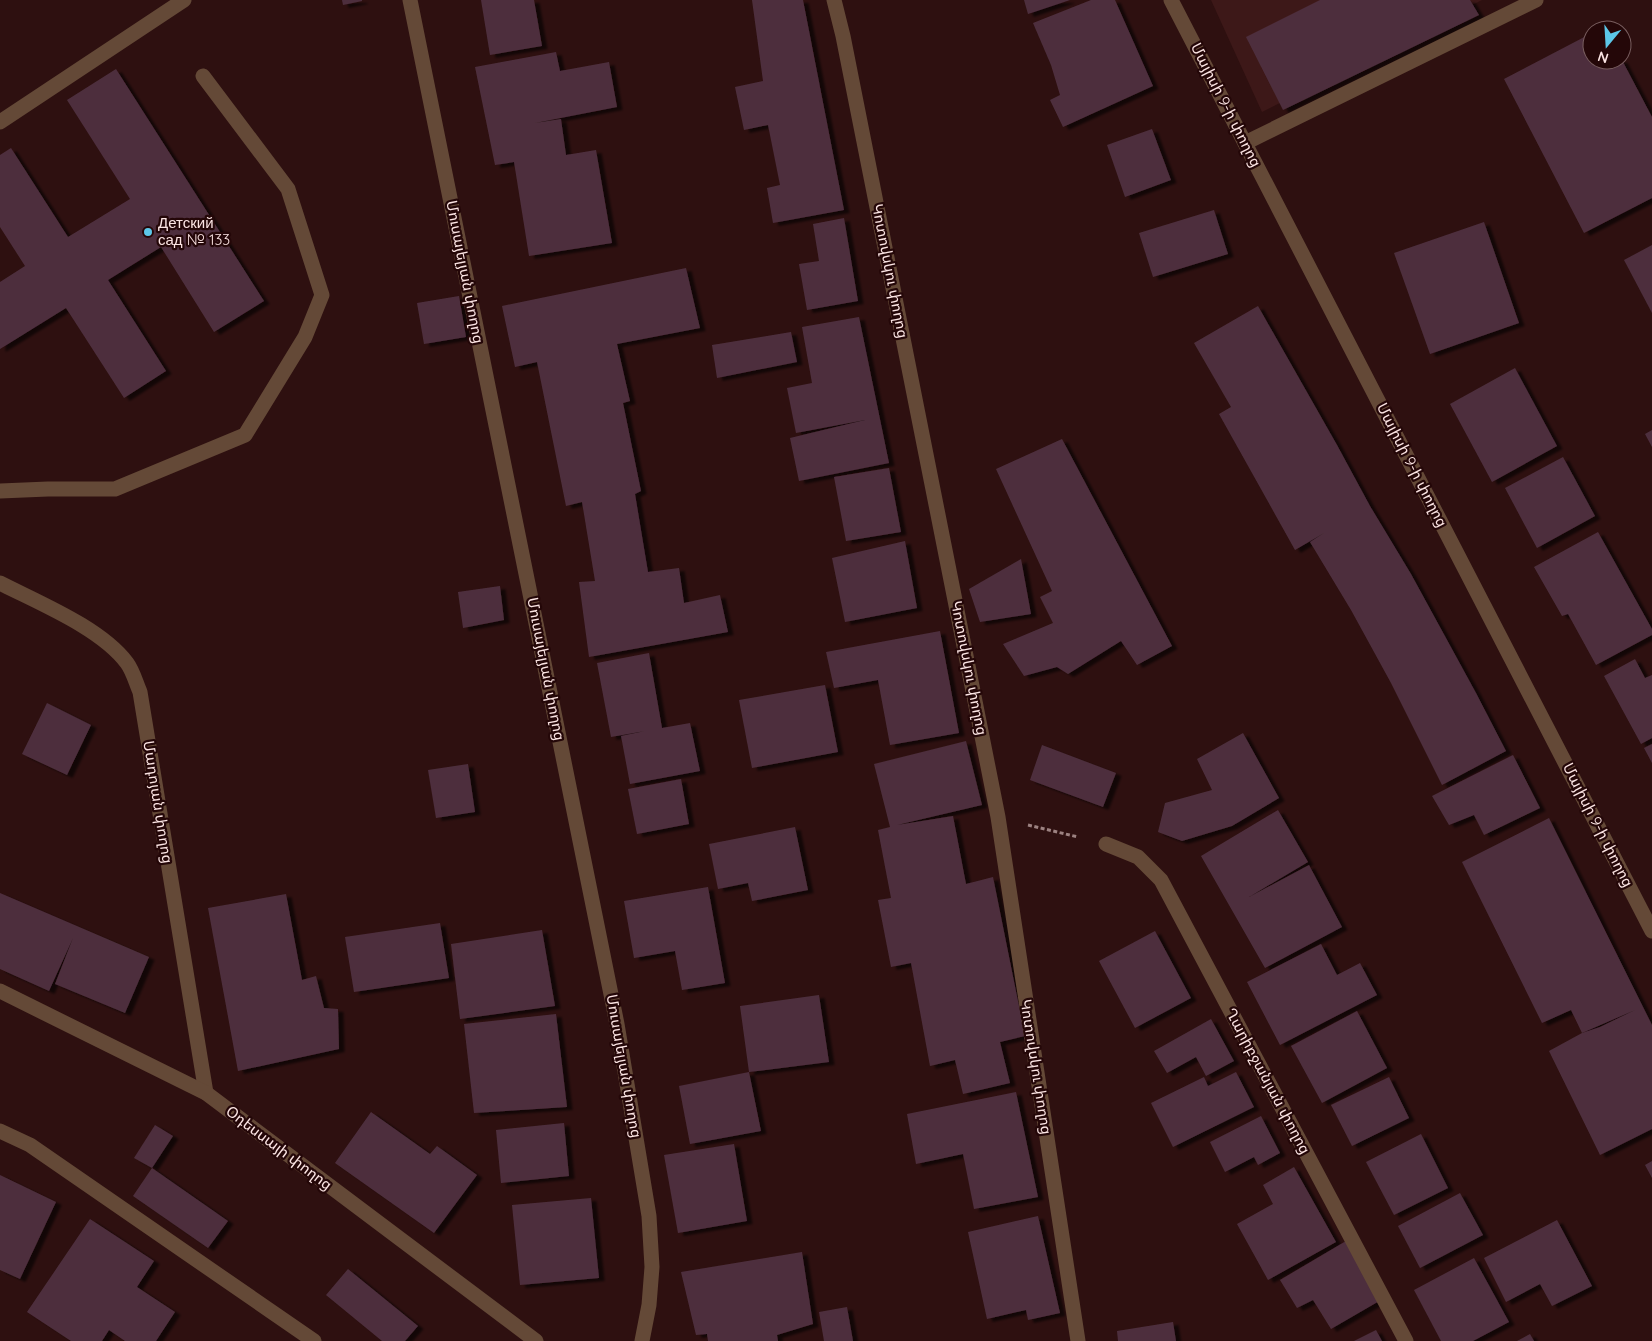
<svg xmlns="http://www.w3.org/2000/svg" width="1652" height="1341" viewBox="0 0 1652 1341" font-family="Quicksand,'Noto Sans Armenian',sans-serif">
  <style>
    .built { fill: #3d1818 }
    .building { fill: #4d2f3d; filter: url(#shadow) }
    .lines { fill: none; stroke-linecap: round; stroke-linejoin: round }
    .path { stroke: #9c8281; stroke-width: 3; stroke-dasharray: 4 2.5; stroke-linecap: butt }
    .service { stroke: #644937; stroke-width: 15 }
    .minor { stroke: #644937; stroke-width: 15 }
    .tertiary { stroke: #644937; stroke-width: 15 }
    .poi-dot { fill: #5cc7e8; stroke: #240708; stroke-width: 2 }
    .labels { text-anchor: middle; stroke-width: 4.5; stroke-linejoin: round; paint-order: stroke }
    .street-label { font-size: 15px; fill: #fbe4e3; stroke: #240708 }
    .poi-label { font-size: 15px; fill: #fbe4e3; stroke: #240708; text-anchor: start }
  </style>
  <defs>
    <filter id="shadow"><feDropShadow dx="5.5" dy="3" stdDeviation="1" flood-color="#0009"/></filter>
  </defs>
  <rect width="100%" height="100%" fill="#2e1010"/>
  <path class="built" d="M 1211,0 L 1482,0 L 1262,112 Z"/>
  <g class="building">
    <path d="M 342,0 L 362,0 L 362,1 L 343,5 Z"/>
    <path d="M 481,0 L 534,0 L 542,46 L 490,55 Z"/>
    <path d="M 752,0 L 803,0 L 844,210 L 773,223 L 767,188 L 780,185 L 768,125 L 744,130 L 735,87 L 763,81 Z"/>
    <path d="M 1024,0 L 1070,0 L 1028,14 Z"/>
    <path d="M 1091,0 L 1115,0 L 1153,86 L 1063,127 L 1050,100 L 1060,95 L 1051,65 L 1033,23 Z"/>
    <path d="M 1320,0 L 1470,0 L 1479,15 L 1283,110 L 1246,37 Z"/>
    <path d="M 1592,33 L 1592,60 L 1622,60 L 1652,117 L 1652,198 L 1584,233 L 1504,79 Z"/>
    <path d="M 556,52 L 560,71 L 609,62 L 617,107 L 535,123 L 561,119 L 566,155 L 596,150 L 612,243 L 529,256 L 514,162 L 495,165 L 475,67 Z"/>
    <path d="M 116,69 L 264,301 L 214,332 L 161,247 L 108,280 L 166,371 L 124,398 L 66,308 L 0,349 L 0,282 L 25,266 L 0,227 L 0,155 L 11,148 L 68,237 L 130,199 L 67,100 Z"/>
    <path d="M 1152,129 L 1171,180 L 1125,197 L 1107,145 Z"/>
    <path d="M 1214,210 L 1228,254 L 1153,277 L 1139,233 Z"/>
    <path d="M 844,218 L 858,301 L 807,310 L 799,264 L 819,261 L 813,224 Z"/>
    <path d="M 1484,222 L 1519,323 L 1430,354 L 1394,253 Z"/>
    <path d="M 1652,245 L 1652,313 L 1624,260 Z"/>
    <path d="M 686,268 L 700,328 L 617,344 L 630,401 L 623,403 L 641,491 L 635,494 L 648,572 L 679,568 L 684,603 L 720,595 L 728,632 L 589,657 L 579,582 L 595,581 L 582,502 L 566,506 L 537,362 L 515,367 L 502,306 Z"/>
    <path d="M 459,296 L 466,337 L 424,344 L 417,303 Z"/>
    <path d="M 1258,306 L 1337,445 L 1370,506 L 1411,574 L 1476,693 L 1506,751 L 1442,785 L 1391,683 L 1351,610 L 1310,542 L 1324,533 L 1295,550 L 1219,414 L 1231,407 L 1194,343 Z"/>
    <path d="M 859,317 L 889,463 L 799,481 L 790,438 L 865,420 L 796,433 L 787,388 L 812,383 L 802,327 Z"/>
    <path d="M 791,332 L 797,362 L 717,378 L 712,345 Z"/>
    <path d="M 1515,368 L 1557,446 L 1492,482 L 1450,404 Z"/>
    <path d="M 1652,430 L 1652,447 L 1645,434 Z"/>
    <path d="M 1062,439 L 1172,646 L 1137,665 L 1121,641 L 1068,674 L 1057,667 L 1024,676 L 1003,644 L 1053,623 L 1040,597 L 1052,591 L 996,469 Z"/>
    <path d="M 1563,457 L 1595,516 L 1537,548 L 1505,488 Z"/>
    <path d="M 889,468 L 901,532 L 846,541 L 834,477 Z"/>
    <path d="M 1598,532 L 1652,629 L 1652,635 L 1596,665 L 1568,614 L 1562,616 L 1534,567 Z"/>
    <path d="M 905,541 L 917,608 L 845,622 L 832,558 Z"/>
    <path d="M 1021,559 L 1031,614 L 980,622 L 969,589 Z"/>
    <path d="M 500,586 L 504,620 L 463,628 L 458,592 Z"/>
    <path d="M 940,631 L 959,733 L 890,745 L 878,680 L 834,688 L 826,652 Z"/>
    <path d="M 649,653 L 662,728 L 690,723 L 700,771 L 630,784 L 621,736 L 645,731 L 611,737 L 597,663 Z"/>
    <path d="M 1635,659 L 1645,678 L 1652,675 L 1652,738 L 1641,744 L 1604,676 Z"/>
    <path d="M 825,685 L 838,752 L 752,768 L 739,700 Z"/>
    <path d="M 47,703 L 91,725 L 67,775 L 22,754 Z"/>
    <path d="M 1243,733 L 1279,798 L 1232,826 L 1182,841 L 1158,832 L 1165,803 L 1212,790 L 1197,759 Z"/>
    <path d="M 966,741 L 982,805 L 897,825 L 953,816 L 966,884 L 993,877 L 1025,1036 L 1000,1042 L 1010,1083 L 963,1094 L 955,1060 L 930,1066 L 911,963 L 891,967 L 878,900 L 891,898 L 878,830 L 890,827 L 874,764 Z"/>
    <path d="M 1652,744 L 1652,763 L 1644,748 Z"/>
    <path d="M 1042,745 L 1116,773 L 1103,807 L 1030,780 Z"/>
    <path d="M 1513,755 L 1540,808 L 1484,835 L 1474,815 L 1449,825 L 1432,796 Z"/>
    <path d="M 468,764 L 475,812 L 436,818 L 428,770 Z"/>
    <path d="M 681,779 L 689,824 L 637,834 L 628,789 Z"/>
    <path d="M 1278,810 L 1308,862 L 1249,897 L 1309,865 L 1342,927 L 1265,968 L 1201,856 Z"/>
    <path d="M 1549,818 L 1652,1025 L 1652,1129 L 1600,1155 L 1549,1051 L 1582,1033 L 1600,1027 L 1635,1010 L 1582,1033 L 1571,1010 L 1542,1023 L 1462,862 Z"/>
    <path d="M 795,827 L 808,890 L 752,901 L 748,883 L 718,889 L 709,844 Z"/>
    <path d="M 708,887 L 725,983 L 682,990 L 675,951 L 634,958 L 624,901 Z"/>
    <path d="M 0,893 L 149,957 L 125,1013 L 55,984 L 73,938 L 49,991 L 0,969 Z"/>
    <path d="M 286,894 L 302,980 L 316,976 L 324,1008 L 338,1009 L 339,1049 L 238,1071 L 208,908 Z"/>
    <path d="M 440,923 L 449,978 L 354,992 L 345,937 Z"/>
    <path d="M 542,930 L 555,1006 L 460,1019 L 451,944 Z"/>
    <path d="M 1155,931 L 1191,998 L 1135,1028 L 1099,961 Z"/>
    <path d="M 1321,944 L 1337,975 L 1360,963 L 1377,995 L 1280,1045 L 1247,982 Z"/>
    <path d="M 819,995 L 829,1062 L 749,1072 L 761,1131 L 690,1144 L 679,1086 L 749,1072 L 740,1006 Z"/>
    <path d="M 1357,1011 L 1387,1068 L 1322,1103 L 1291,1046 Z"/>
    <path d="M 556,1014 L 567,1107 L 474,1113 L 464,1024 Z"/>
    <path d="M 1211,1019 L 1234,1061 L 1206,1076 L 1196,1057 L 1167,1073 L 1154,1051 Z"/>
    <path d="M 1236,1072 L 1254,1107 L 1173,1147 L 1151,1103 L 1204,1077 L 1208,1086 Z"/>
    <path d="M 1389,1077 L 1409,1118 L 1352,1146 L 1331,1105 Z"/>
    <path d="M 1016,1092 L 1038,1197 L 974,1209 L 963,1154 L 916,1164 L 907,1114 Z"/>
    <path d="M 371,1112 L 430,1154 L 437,1146 L 477,1175 L 434,1233 L 335,1163 Z"/>
    <path d="M 1261,1116 L 1280,1153 L 1258,1165 L 1254,1157 L 1225,1172 L 1210,1142 Z"/>
    <path d="M 564,1123 L 569,1176 L 501,1183 L 496,1130 Z"/>
    <path d="M 155,1125 L 173,1136 L 152,1168 L 134,1158 Z"/>
    <path d="M 1421,1134 L 1448,1188 L 1394,1215 L 1366,1162 Z"/>
    <path d="M 734,1144 L 747,1221 L 678,1233 L 664,1155 Z"/>
    <path d="M 1652,1161 L 1652,1178 L 1645,1165 Z"/>
    <path d="M 1294,1167 L 1336,1242 L 1268,1280 L 1237,1224 L 1273,1204 L 1263,1185 Z"/>
    <path d="M 152,1168 L 228,1221 L 208,1248 L 133,1196 Z"/>
    <path d="M 0,1175 L 56,1202 L 20,1279 L 0,1270 Z"/>
    <path d="M 1460,1193 L 1483,1235 L 1420,1268 L 1398,1226 Z"/>
    <path d="M 591,1198 L 599,1278 L 520,1285 L 512,1205 Z"/>
    <path d="M 1038,1216 L 1060,1313 L 1028,1320 L 1026,1310 L 987,1319 L 968,1232 Z"/>
    <path d="M 90,1219 L 154,1261 L 137,1287 L 175,1312 L 156,1341 L 125,1341 L 109,1330 L 102,1341 L 71,1341 L 27,1312 Z"/>
    <path d="M 1557,1220 L 1592,1286 L 1552,1306 L 1540,1284 L 1506,1302 L 1484,1258 Z"/>
    <path d="M 1346,1241 L 1381,1300 L 1331,1329 L 1313,1300 L 1297,1308 L 1280,1280 Z"/>
    <path d="M 802,1252 L 813,1324 L 777,1335 L 778,1341 L 708,1341 L 707,1334 L 696,1335 L 681,1272 Z"/>
    <path d="M 1474,1258 L 1509,1322 L 1473,1341 L 1441,1341 L 1414,1290 Z"/>
    <path d="M 348,1269 L 418,1326 L 405,1341 L 382,1341 L 326,1295 Z"/>
    <path d="M 847,1307 L 853,1341 L 824,1341 L 819,1312 Z"/>
    <path d="M 1173,1322 L 1176,1341 L 1118,1341 L 1117,1331 Z"/>
    <path d="M 1376,1330 L 1382,1341 L 1354,1341 Z"/>
    <path d="M 1530,1334 L 1534,1341 L 1517,1341 Z"/>
  </g>
  <g class="lines">
    <path class="path" d="M 1028,825 L 1078,837"/>
    <g class="service">
      <path d="M 1245,143 L 1536,0"/>
      <path d="M 0,491 L 48,489 L 115,489 L 245,435 L 305,337 L 322,295 L 288,189 L 203,76"/>
    </g>
    <g class="minor">
      <path d="M 410,0 L 617,1024 L 649,1216 L 652,1267 L 649,1305 L 642,1341"/>
      <path d="M 834,0 L 843,36 L 998,817 L 1078,1341"/>
      <path d="M 0,122 L 184,0"/>
      <path d="M 0,583 C 39,603 101,628 127,663 C 133,671 136,683 140,692 L 206,1093"/>
      <path d="M 1106,844 L 1138,857 L 1161,880 L 1406,1341"/>
      <path d="M 0,991 L 206,1093 L 536,1341"/>
      <path d="M 0,1131 L 30,1145 L 314,1341"/>
    </g>
    <path class="tertiary" d="M 1171,0 L 1652,931"/>
  </g>
  <circle class="poi-dot" cx="148" cy="232" r="5"/>
  <g class="labels">
    <g class="street-label">
      <text transform="translate(1226 105) rotate(63)" y="5">Մայիսի 9-ի փողոց</text>
      <text transform="translate(890 271) rotate(79)" y="5">Կոտովսկու փողոց</text>
      <text transform="translate(465 272) rotate(79)" y="5">Մուսայելյան փողոց</text>
      <text transform="translate(1412 465) rotate(63)" y="5">Մայիսի 9-ի փողոց</text>
      <text transform="translate(969 668) rotate(79)" y="5">Կոտովսկու փողոց</text>
      <text transform="translate(546 669) rotate(79)" y="5">Մուսայելյան փողոց</text>
      <text transform="translate(158 802) rotate(81)" y="5">Մադոյան փողոց</text>
      <text transform="translate(1598 825) rotate(63)" y="5">Մայիսի 9-ի փողոց</text>
      <text transform="translate(624 1066) rotate(80)" y="5">Մուսայելյան փողոց</text>
      <text transform="translate(1036 1067) rotate(81)" y="5">Կոտովսկու փողոց</text>
      <text transform="translate(1268 1081) rotate(62)" y="5">Ղարիբջանյան փողոց</text>
      <text transform="translate(279 1148) rotate(37)" y="5">Օդեսսայի փողոց</text>
    </g>
    <g class="poi-label">
      <text x="158" y="228">Детский<tspan x="158" dy="17">сад № 133</tspan></text>
    </g>
  </g>
  <g transform="translate(1607 45) rotate(198)"><circle r="24" fill="#240708" stroke="#7a5f60"/>
  <path d="M0-4L9 19L0 12L-9 19Z" fill="#5cc7e8"/>
  <text y="-8" font-size="14" font-weight="bold" text-anchor="middle" fill="#fbe4e3">N</text>
  </g>
</svg>
